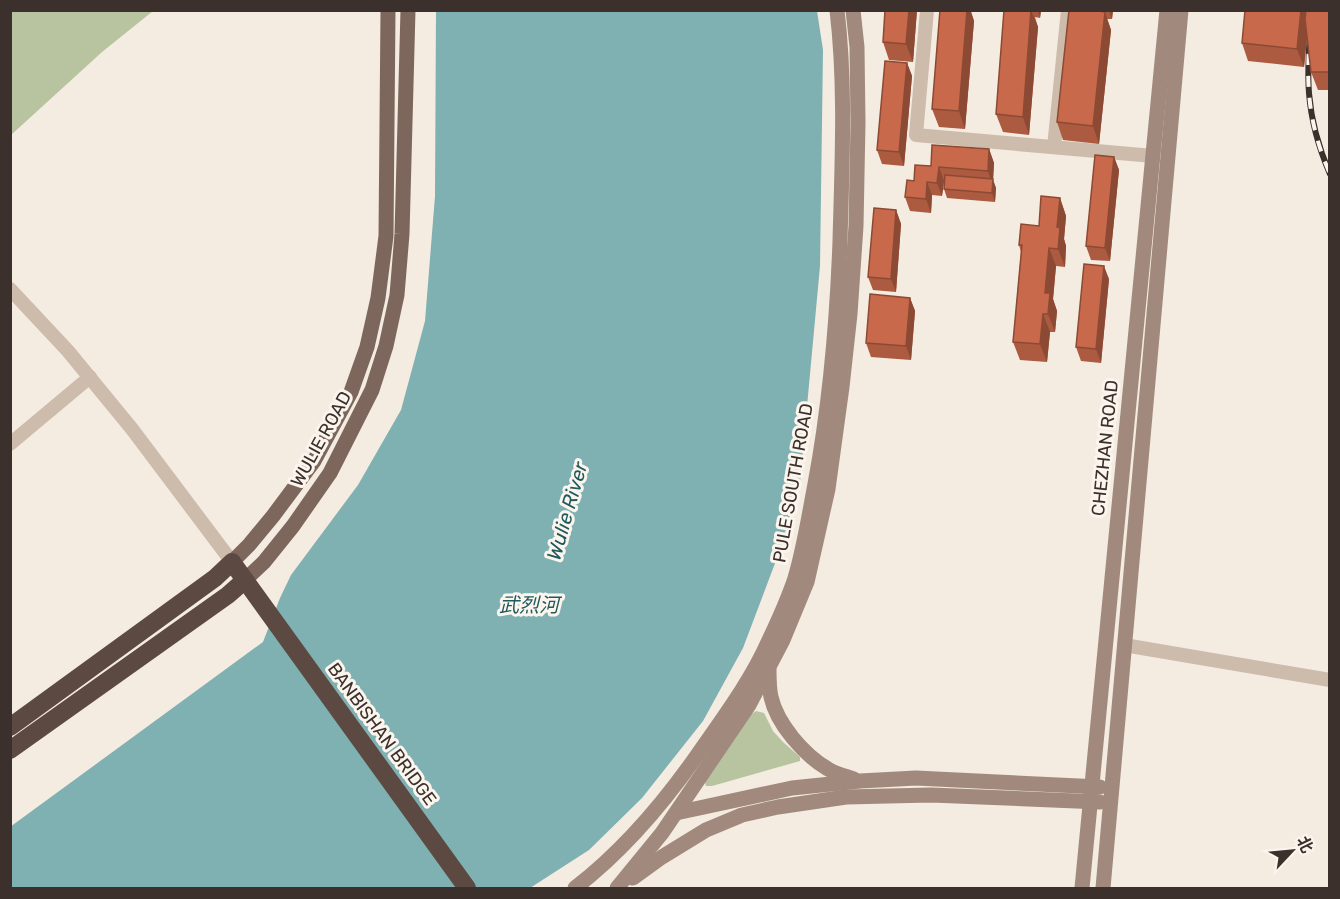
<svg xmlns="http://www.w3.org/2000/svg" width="1340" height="899" viewBox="0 0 1340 899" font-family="Rubik,'Noto Sans SC',sans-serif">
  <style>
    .green { fill: #b8c4a0 }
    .water { fill: #7fb0b2 }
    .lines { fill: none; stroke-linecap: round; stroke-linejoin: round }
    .street { stroke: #cdbbac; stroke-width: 14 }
    .secondary { stroke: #a18a7d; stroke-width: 15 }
    .primary { stroke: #7d675c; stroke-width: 15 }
    .highway { stroke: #5c4a42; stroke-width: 18 }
    .rail-casing { stroke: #3b302b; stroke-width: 6 }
    .rail { stroke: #fbf5ee; stroke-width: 4; stroke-dasharray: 11; stroke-linecap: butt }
    .wall { fill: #ac5a40 }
    .shaded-wall { fill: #8c4a34 }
    .building { fill: #c8694b; stroke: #8c4a34; stroke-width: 1.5 }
    .labels { text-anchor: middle; stroke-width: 6; stroke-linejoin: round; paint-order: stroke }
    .street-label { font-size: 18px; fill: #3b302b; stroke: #fbf5ee }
    .water-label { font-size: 20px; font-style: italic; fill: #1f5a5e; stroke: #fbf5ee }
  </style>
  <rect width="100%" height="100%" fill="#f4ebe1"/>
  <g class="green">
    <path d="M 11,10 L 153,10 L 153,11 L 102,52 L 11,135 Z"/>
    <path d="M 756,711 L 764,713 L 773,731 L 783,742 L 800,757 L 800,761 L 712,786 L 706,786 L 704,779 L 750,715 Z"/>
  </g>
  <path class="water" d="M 436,11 L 817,11 L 823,50 L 820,266 L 800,482 L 780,550 L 743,648 L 703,721 L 642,798 L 589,850 L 530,888 L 11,888 L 10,827 L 263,642 L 280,598 L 291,575 L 358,485 L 401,410 L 425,321 L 435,196 Z"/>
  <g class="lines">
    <g class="street">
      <path d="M 927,10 L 916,135 L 1153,156"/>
      <path d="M 1054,147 L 1068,10"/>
      <path d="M 10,289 L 68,351 L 132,429 L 232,562"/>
      <path d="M 10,444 L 90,377"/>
      <path d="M 1124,645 L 1330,680"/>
    </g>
    <g class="secondary">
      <path d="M 769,669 C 769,678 769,688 771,697 C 777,724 804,755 828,769 C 836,774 845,776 854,779"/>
      <path d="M 676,813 L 792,788 L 860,781 L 916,778 L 1100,787"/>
      <path d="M 633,878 L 662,857 L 706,830 L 742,815 L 778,807 L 846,797 L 931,795 L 1100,802"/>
      <path d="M 575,888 C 623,851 663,804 698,754 C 723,718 751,681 769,640 C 778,621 788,599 795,578 C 804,548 809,515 815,484 C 830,404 837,322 840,241 C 842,164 846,86 837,10"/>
      <path d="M 617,888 L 662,833 L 749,705 L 783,640 L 807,582 L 828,489 L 842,387 L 850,314 L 856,226 L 858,123 L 857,47 L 853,10"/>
      <path d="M 1082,888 L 1167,10"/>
      <path d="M 1103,888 L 1181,10"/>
    </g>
    <g class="primary">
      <path d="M 232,562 L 249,545 L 273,516 L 314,461 L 351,392 L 367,347 L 378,298 L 386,236 L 388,10"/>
      <path d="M 245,580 L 264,562 L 293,526 L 330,473 L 372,390 L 386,346 L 397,295 L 402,234 L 408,10"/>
    </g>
    <g class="highway">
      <path d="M 10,727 L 215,578 L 232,562 L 467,888"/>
      <path d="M 10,750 L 228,595 L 245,580"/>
    </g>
    <g class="rail-casing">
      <path id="rail" d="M 1312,10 C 1306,73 1304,114 1330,174"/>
    </g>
    <use href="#rail" class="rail"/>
  </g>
  <g class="wall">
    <path d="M 917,10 L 913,62 L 889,60 L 883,42 Z"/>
    <path d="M 940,10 L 974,10 L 974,11 L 971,11 L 974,21 L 965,129 L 939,127 L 932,109 Z"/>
    <path d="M 1004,10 L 1041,10 L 1040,18 L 1035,17 L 1038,27 L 1029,135 L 1003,132 L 996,114 Z"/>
    <path d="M 1069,10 L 1113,10 L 1112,19 L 1107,19 L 1111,30 L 1099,144 L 1063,140 L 1057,122 Z"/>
    <path d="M 1329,10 L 1329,90 L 1318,90 L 1311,72 L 1307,37 L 1304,67 L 1248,61 L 1242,43 Z"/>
    <path d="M 907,63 L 912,76 L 904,166 L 882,164 L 877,150 Z"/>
    <path d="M 989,149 L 994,163 L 993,180 L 996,188 L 995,202 L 947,198 L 944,189 L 945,181 L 944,181 L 942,196 L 932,195 L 931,213 L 910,211 L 905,197 L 914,181 L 931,166 Z"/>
    <path d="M 1114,157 L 1119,170 L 1110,261 L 1091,260 L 1086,246 Z"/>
    <path d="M 1060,198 L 1066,216 L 1064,239 L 1066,246 L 1065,267 L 1056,266 L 1053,299 L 1057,311 L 1055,332 L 1050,332 L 1047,362 L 1020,360 L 1013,342 L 1021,252 L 1019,245 L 1039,226 Z"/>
    <path d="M 896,210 L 901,224 L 896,292 L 873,290 L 868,277 Z"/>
    <path d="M 1109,279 L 1101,363 L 1081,361 L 1076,347 Z"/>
    <path d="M 910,298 L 915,311 L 911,360 L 871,357 L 866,343 Z"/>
  </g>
  <g class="shaded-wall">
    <path d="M 909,10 L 917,10 L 913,62 L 906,44 Z"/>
    <path d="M 967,10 L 970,10 L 974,21 L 965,129 L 959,111 Z"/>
    <path d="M 1031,10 L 1038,27 L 1029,135 L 1023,117 Z"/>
    <path d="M 1038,10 L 1041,10 L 1040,18 Z"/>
    <path d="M 1109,10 L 1113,10 L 1112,19 Z"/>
    <path d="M 1301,10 L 1310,10 L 1304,67 L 1297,49 Z"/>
    <path d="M 1105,12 L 1111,30 L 1099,144 L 1093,126 Z"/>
    <path d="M 907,63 L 912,76 L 904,166 L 899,152 Z"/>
    <path d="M 989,149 L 994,163 L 993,180 L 996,188 L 995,202 L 992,193 L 992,184 L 988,171 Z"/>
    <path d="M 1114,157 L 1119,170 L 1110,261 L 1105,248 Z"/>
    <path d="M 939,167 L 944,181 L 942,196 L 937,183 Z"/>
    <path d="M 927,182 L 932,195 L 931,213 L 926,199 Z"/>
    <path d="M 1060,198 L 1066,216 L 1064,239 L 1066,246 L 1065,267 L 1058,249 L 1057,227 Z"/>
    <path d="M 896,210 L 901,224 L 896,292 L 891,279 Z"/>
    <path d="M 1049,248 L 1056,266 L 1053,299 L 1057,311 L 1055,332 L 1048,314 L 1045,293 Z"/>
    <path d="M 1104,266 L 1109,279 L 1101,363 L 1096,349 Z"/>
    <path d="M 910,298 L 915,311 L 911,360 L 906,346 Z"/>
    <path d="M 1043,314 L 1050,332 L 1047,362 L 1040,344 Z"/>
  </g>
  <g class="building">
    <path d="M 885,10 L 909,10 L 906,44 L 883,42 Z"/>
    <path d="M 940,10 L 967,10 L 959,111 L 932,109 Z"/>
    <path d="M 1004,10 L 1031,10 L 1023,117 L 996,114 Z"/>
    <path d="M 1069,10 L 1092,10 L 1105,12 L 1093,126 L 1057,122 Z"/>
    <path d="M 1245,10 L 1301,10 L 1297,49 L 1242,43 Z"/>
    <path d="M 1306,10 L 1329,10 L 1329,72 L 1311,72 L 1305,19 Z"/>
    <path d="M 885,61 L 907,63 L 899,152 L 877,150 Z"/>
    <path d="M 932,145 L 989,149 L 988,171 L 939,167 L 937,183 L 927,182 L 926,199 L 905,197 L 907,180 L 914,181 L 915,165 L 931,166 Z"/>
    <path d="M 1095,155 L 1114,157 L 1105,248 L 1086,246 Z"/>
    <path d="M 945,175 L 993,179 L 992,193 L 944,189 Z"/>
    <path d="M 1041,196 L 1060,198 L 1057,227 L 1060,228 L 1058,249 L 1049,248 L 1045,293 L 1050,293 L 1048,314 L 1043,314 L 1040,344 L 1013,342 L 1022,245 L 1019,245 L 1021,224 L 1039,226 Z"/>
    <path d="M 874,208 L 896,210 L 891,279 L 868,277 Z"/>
    <path d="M 1084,264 L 1104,266 L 1096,349 L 1076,347 Z"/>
    <path d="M 870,294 L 910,298 L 906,346 L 866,343 Z"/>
  </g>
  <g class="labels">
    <g class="street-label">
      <text transform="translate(321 439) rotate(-61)" y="6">WULIE ROAD</text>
      <text transform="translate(1105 448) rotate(-84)" y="6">CHEZHAN ROAD</text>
      <text transform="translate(793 483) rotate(-80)" y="6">PULE SOUTH ROAD</text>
      <text transform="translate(382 734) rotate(54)" y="6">BANBISHAN BRIDGE</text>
    </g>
    <g class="water-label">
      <text transform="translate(567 511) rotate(-74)" y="7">Wulie River</text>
      <text x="529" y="612">武烈河</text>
    </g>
  </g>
  <rect width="1340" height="899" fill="none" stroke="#3b302b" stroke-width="24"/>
  <g transform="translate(1292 851) rotate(64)" stroke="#fbf5ee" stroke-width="4.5" paint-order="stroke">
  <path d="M0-4.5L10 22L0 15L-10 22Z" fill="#3b302b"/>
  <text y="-9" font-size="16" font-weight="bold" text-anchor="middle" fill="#3b302b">北</text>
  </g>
</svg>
